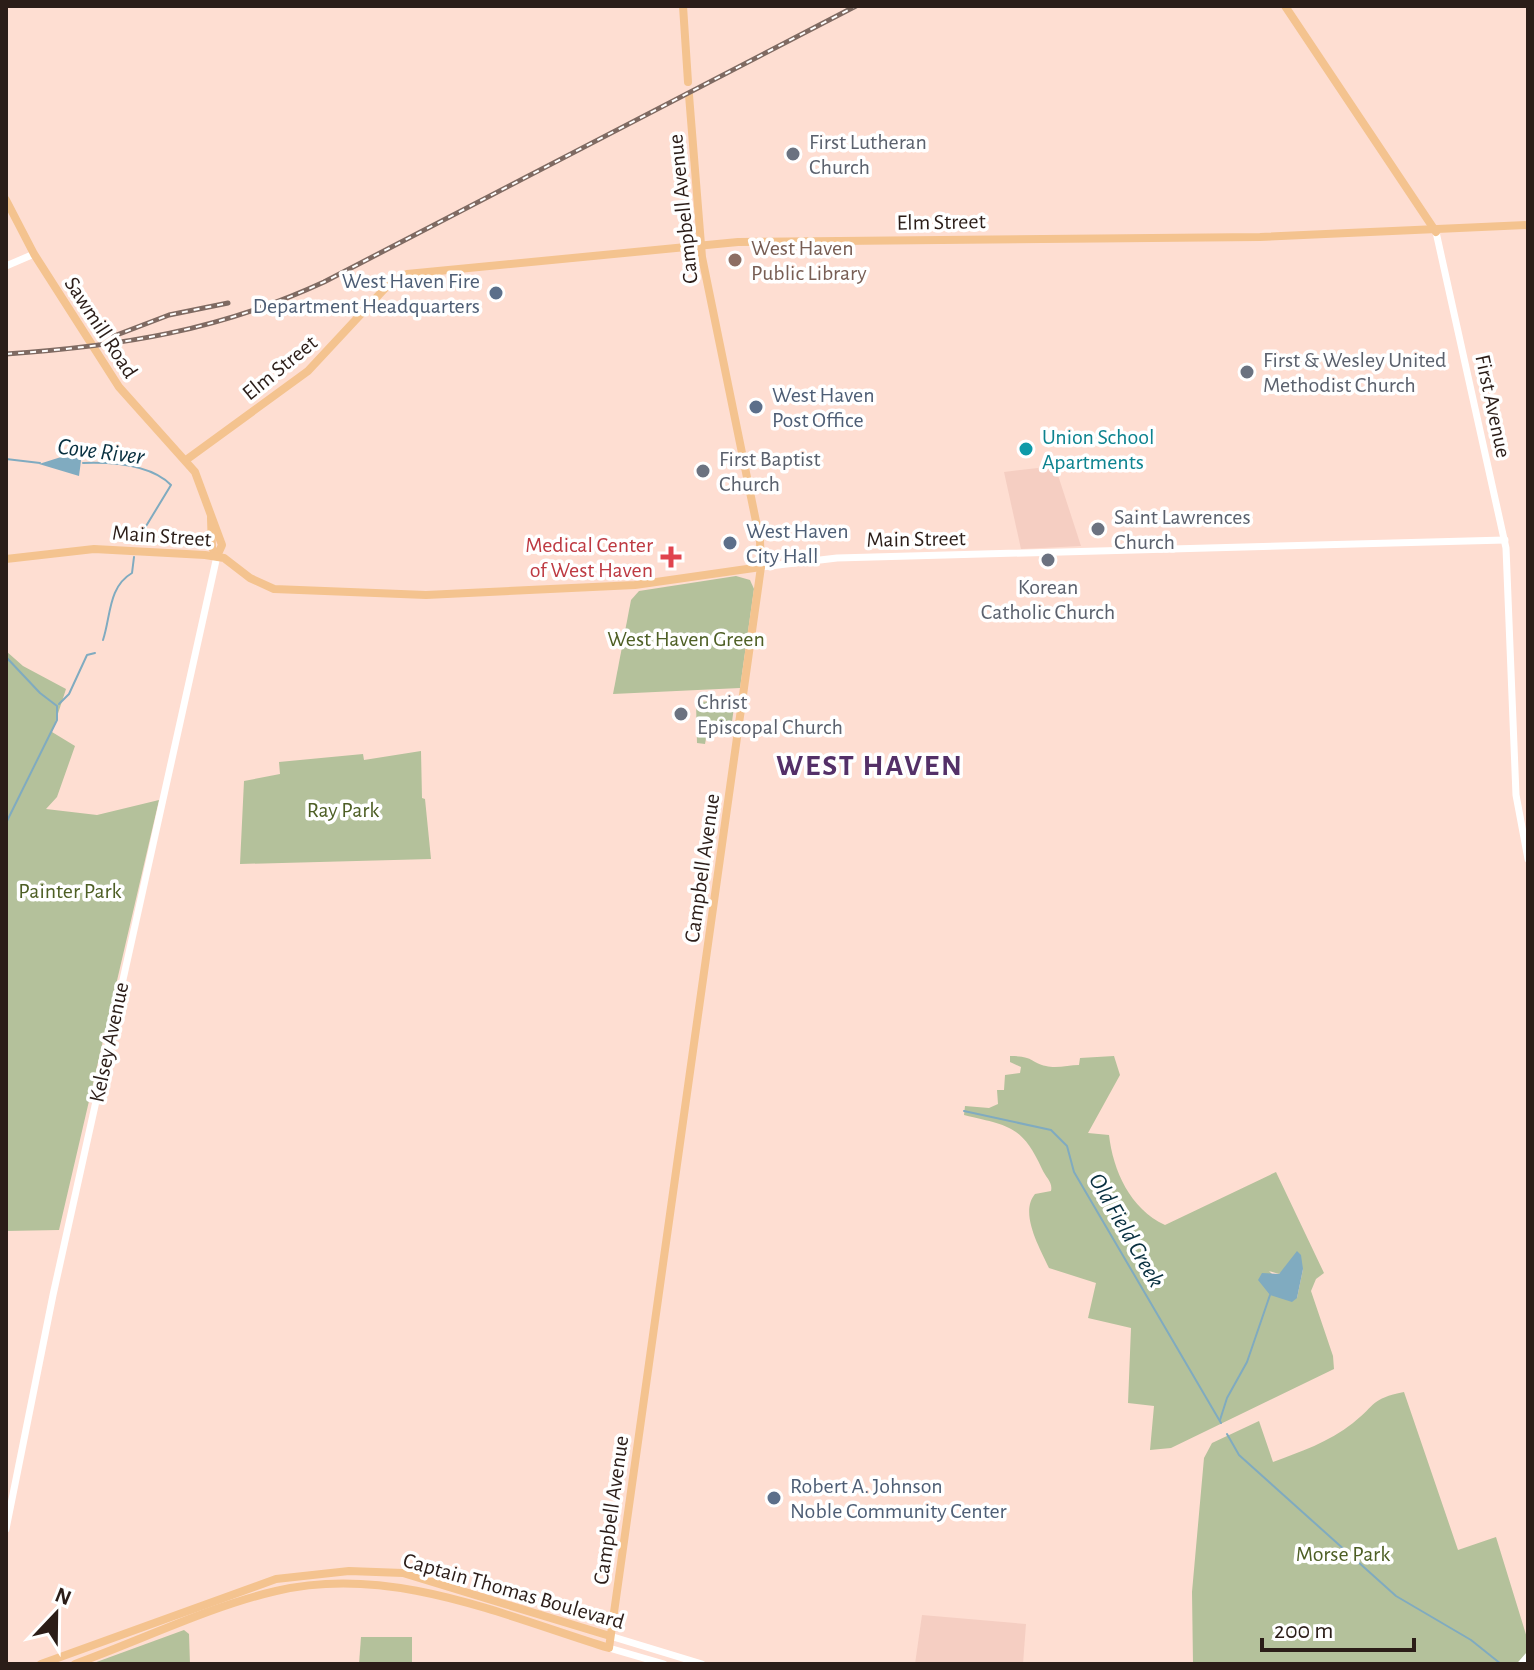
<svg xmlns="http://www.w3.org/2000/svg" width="1534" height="1670" viewBox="0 0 1534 1670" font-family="'Alegreya Sans',sans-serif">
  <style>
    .built { fill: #f5cec2 }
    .green { fill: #b4c19b; fill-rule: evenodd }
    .water { fill: #80abc0 }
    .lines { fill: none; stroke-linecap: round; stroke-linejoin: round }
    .stream { stroke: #80abc0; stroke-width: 2 }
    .minor { stroke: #fff; stroke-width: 7 }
    .major { stroke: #f4c38f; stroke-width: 8 }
    .rail-casing { stroke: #7f6a62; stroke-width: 5 }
    .rail { stroke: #fff; stroke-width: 2; stroke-dasharray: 6; stroke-linecap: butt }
    .worship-dot { fill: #6b7280; stroke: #fff; stroke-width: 3 }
    .education-dot { fill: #8d6e63; stroke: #fff; stroke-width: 3 }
    .service-dot { fill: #5c6f8a; stroke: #fff; stroke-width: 3 }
    .culture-dot { fill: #0f9aa8; stroke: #fff; stroke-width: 3 }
    .health-dot { fill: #e0444e; stroke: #fff; stroke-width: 3 }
    .labels { text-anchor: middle; stroke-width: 7; stroke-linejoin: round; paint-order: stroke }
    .worship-label { font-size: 22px; fill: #5b616d; stroke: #fff; text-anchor: start }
    .street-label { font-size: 22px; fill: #2b1d18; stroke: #fff }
    .education-label { font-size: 22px; fill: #785e54; stroke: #fff; text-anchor: start }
    .service-label { font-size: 22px; fill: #4e5e75; stroke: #fff; text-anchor: start }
    .culture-label { font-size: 22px; fill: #0d838f; stroke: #fff; text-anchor: start }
    .health-label { font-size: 22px; fill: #be3a42; stroke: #fff; text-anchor: end }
    .park-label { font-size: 22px; fill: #4e5f25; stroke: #fff }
    .water-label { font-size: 24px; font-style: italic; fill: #072f3f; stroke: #fff }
    .district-label { font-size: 30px; font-weight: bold; letter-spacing: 2px; fill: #543068; stroke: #fff }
  </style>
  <rect width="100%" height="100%" fill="#feded2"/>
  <g class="built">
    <path d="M 1055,466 L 1081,546 L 1021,549 L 1004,472 Z"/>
    <path d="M 922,1615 L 1026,1624 L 1023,1664 L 915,1664 Z"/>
  </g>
  <g class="green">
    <path d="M 736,576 L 750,580 L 754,589 L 740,688 L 613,694 L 631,600 L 639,591 Z"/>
    <path d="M 6,651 L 23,666 L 66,689 L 52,732 L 75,746 L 57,797 L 46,809 L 97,815 L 159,800 L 59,1230 L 6,1231 Z"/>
    <path d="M 735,700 L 730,736 L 707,733 L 705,744 L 697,743 L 696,702 Z"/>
    <path d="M 421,751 L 422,798 L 425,799 L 431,859 L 240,864 L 244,781 L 280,774 L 279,762 L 363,754 L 364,760 Z"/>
    <path d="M 1010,1056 C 1034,1056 1030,1062 1046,1066 C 1056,1069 1069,1065 1079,1065 L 1080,1058 L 1114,1056 L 1120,1075 L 1088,1133 L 1109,1135 C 1113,1170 1130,1209 1165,1225 L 1276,1172 L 1324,1273 L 1316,1279 L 1311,1291 L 1333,1356 L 1334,1369 L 1171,1448 L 1150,1450 L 1154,1406 L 1128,1403 L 1131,1328 L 1088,1318 L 1096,1283 L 1049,1268 C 1040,1248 1019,1213 1035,1194 L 1051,1191 C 1053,1182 1046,1178 1042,1169 C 1022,1125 1009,1126 964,1115 L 965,1106 L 989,1108 L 998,1104 L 997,1090 L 1004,1090 L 1005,1075 L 1020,1073 L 1021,1067 L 1010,1062 ZM 1289,1265 L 1303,1269 L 1297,1298 L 1269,1271 L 1279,1274 Z"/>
    <path d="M 1404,1392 L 1458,1550 L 1496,1537 L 1528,1641 L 1528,1659 L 1524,1664 L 1193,1664 L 1192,1592 L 1204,1458 L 1212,1443 L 1259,1421 L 1273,1462 C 1300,1452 1329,1442 1353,1423 C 1377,1404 1370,1399 1404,1392 Z"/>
    <path d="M 184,1630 L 189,1634 L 190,1664 L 91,1664 Z"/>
    <path d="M 361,1637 L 412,1637 L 412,1664 L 359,1664 Z"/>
  </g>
  <g class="water">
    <path d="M 80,451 L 82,453 L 79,476 L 39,464 Z"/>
    <path d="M 1297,1251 L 1301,1255 L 1303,1269 L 1297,1298 L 1292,1302 L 1270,1295 L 1258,1280 L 1262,1273 L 1279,1274 Z"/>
  </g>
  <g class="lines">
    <g class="stream">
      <path d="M 6,459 L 40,463"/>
      <path d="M 83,463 C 111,462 150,464 171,485 L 137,541"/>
      <path d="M 103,640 C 111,616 108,587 132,573 L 134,557"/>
      <path d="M 6,657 L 40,693 L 57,706 L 57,720 L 6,823"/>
      <path d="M 59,704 L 69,694 L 87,655 L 95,653"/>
      <path d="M 964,1111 L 1051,1130 L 1067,1146 L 1074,1172 L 1221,1423"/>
      <path d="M 1220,1420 L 1227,1398 L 1247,1362 L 1270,1295"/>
      <path d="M 1227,1434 L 1239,1455 L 1396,1596 L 1471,1640 L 1501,1664"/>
    </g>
    <g class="minor">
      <path d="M 1436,232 L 1506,548 L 1516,795 L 1528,859"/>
      <path d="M 6,266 L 34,254"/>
      <path d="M 761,567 L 837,558 L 1505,540"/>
      <path d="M 6,1529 L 53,1295 L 217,556"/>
      <path d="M 610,1636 L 702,1664"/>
      <path d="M 609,1648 L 664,1664"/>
      <path d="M 1521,1664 L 1528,1656"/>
    </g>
    <g class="major">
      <path d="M 683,6 L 688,82"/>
      <path d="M 1285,6 L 1436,232"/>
      <path d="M 6,200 L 34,254 L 119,387 L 195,472 L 222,545 L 217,556"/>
      <path d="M 186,460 L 308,371 L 389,284 L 407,274 L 738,242 L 1260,237 L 1528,225"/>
      <path d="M 211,518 L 212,548 L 217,556"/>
      <path d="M 6,559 L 94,549 L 205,555 L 224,558 L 250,578 L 274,589 L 426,595 L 635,585 L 761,567"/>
      <path d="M 41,1664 L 276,1579 L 349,1571 L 403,1573 L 610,1636"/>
      <path d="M 75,1664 C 139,1641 211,1606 276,1591 C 390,1564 502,1615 609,1648 L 761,567 L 760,541 L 702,257 L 689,95"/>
    </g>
    <g class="rail-casing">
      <g id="rail">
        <path d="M 114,336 L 169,315 L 228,303"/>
        <path d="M 6,354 C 121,346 218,331 324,282 L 856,6"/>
      </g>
    </g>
    <use href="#rail" class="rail"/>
  </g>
  <g class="worship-dot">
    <circle cx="793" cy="154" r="8"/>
    <circle cx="1247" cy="372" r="8"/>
    <circle cx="703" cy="471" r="8"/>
    <circle cx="1098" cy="529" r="8"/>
    <circle cx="1048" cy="560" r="8"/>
    <circle cx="681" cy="714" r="8"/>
  </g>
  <circle class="education-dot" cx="735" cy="260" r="8"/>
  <g class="service-dot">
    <circle cx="496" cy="293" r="8"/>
    <circle cx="756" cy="407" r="8"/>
    <circle cx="730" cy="543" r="8"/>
    <circle cx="774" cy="1498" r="8"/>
  </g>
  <circle class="culture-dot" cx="1026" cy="449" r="8"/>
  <path class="health-dot" d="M667 545h8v8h8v8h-8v8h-8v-8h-8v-8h8z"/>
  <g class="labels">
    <g class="worship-label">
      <text x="809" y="149">First Lutheran<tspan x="809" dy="25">Church</tspan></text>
      <text x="1263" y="367">First &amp; Wesley United<tspan x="1263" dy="25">Methodist Church</tspan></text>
      <text x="719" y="466">First Baptist<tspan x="719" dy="25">Church</tspan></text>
      <text x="1114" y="524">Saint Lawrences<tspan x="1114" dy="25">Church</tspan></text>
      <text x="1048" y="594" text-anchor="middle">Korean<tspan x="1048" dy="25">Catholic Church</tspan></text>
      <text x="697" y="709">Christ<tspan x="697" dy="25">Episcopal Church</tspan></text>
    </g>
    <g class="street-label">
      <text transform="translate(682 209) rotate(-96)" y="8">Campbell Avenue</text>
      <text transform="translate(941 221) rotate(-1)" y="8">Elm Street</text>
      <text transform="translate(102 327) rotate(57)" y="8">Sawmill Road</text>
      <text transform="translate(279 367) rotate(-39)" y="8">Elm Street</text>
      <text transform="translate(1494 406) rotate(78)" y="8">First Avenue</text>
      <text transform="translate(162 535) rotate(4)" y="8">Main Street</text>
      <text transform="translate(916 538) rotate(-1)" y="8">Main Street</text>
      <text transform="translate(701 868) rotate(-82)" y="8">Campbell Avenue</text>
      <text transform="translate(108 1042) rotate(-78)" y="8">Kelsey Avenue</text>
      <text transform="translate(610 1510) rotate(-82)" y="8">Campbell Avenue</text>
      <text transform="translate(514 1590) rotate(16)" y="8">Captain Thomas Boulevard</text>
    </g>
    <g class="education-label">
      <text x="751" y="255">West Haven<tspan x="751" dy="25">Public Library</tspan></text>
    </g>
    <g class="service-label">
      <text x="480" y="288" text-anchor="end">West Haven Fire<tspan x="480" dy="25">Department Headquarters</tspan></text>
      <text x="772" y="402">West Haven<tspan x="772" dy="25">Post Office</tspan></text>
      <text x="746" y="538">West Haven<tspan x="746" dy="25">City Hall</tspan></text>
      <text x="790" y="1493">Robert A. Johnson<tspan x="790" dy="25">Noble Community Center</tspan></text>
    </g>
    <g class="culture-label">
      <text x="1042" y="444">Union School<tspan x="1042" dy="25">Apartments</tspan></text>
    </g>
    <g class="health-label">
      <text x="653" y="552">Medical Center<tspan x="653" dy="25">of West Haven</tspan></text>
    </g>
    <g class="park-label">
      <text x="686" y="646">West Haven Green</text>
      <text x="343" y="817">Ray Park</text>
      <text x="70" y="898">Painter Park</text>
      <text x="1343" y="1561">Morse Park</text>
    </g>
    <g class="water-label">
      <text transform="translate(101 451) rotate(7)" y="8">Cove River</text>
      <text transform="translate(1127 1230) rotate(60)" y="8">Old Field Creek</text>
    </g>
    <g class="district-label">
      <text x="870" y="775">WEST HAVEN</text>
    </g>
  </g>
  <rect width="1534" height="1670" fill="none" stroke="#2b1d18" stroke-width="16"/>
  <g transform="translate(56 1614) rotate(22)" stroke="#ffffff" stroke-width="6" paint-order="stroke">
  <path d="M0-6L14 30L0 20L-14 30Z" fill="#2b1d18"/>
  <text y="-12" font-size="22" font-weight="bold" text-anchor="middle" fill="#2b1d18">N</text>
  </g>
  <path d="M1262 1638v12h152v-12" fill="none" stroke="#2b1d18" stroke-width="4"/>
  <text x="1274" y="1638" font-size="24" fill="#2b1d18" stroke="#ffffff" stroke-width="6" paint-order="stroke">200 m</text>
</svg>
